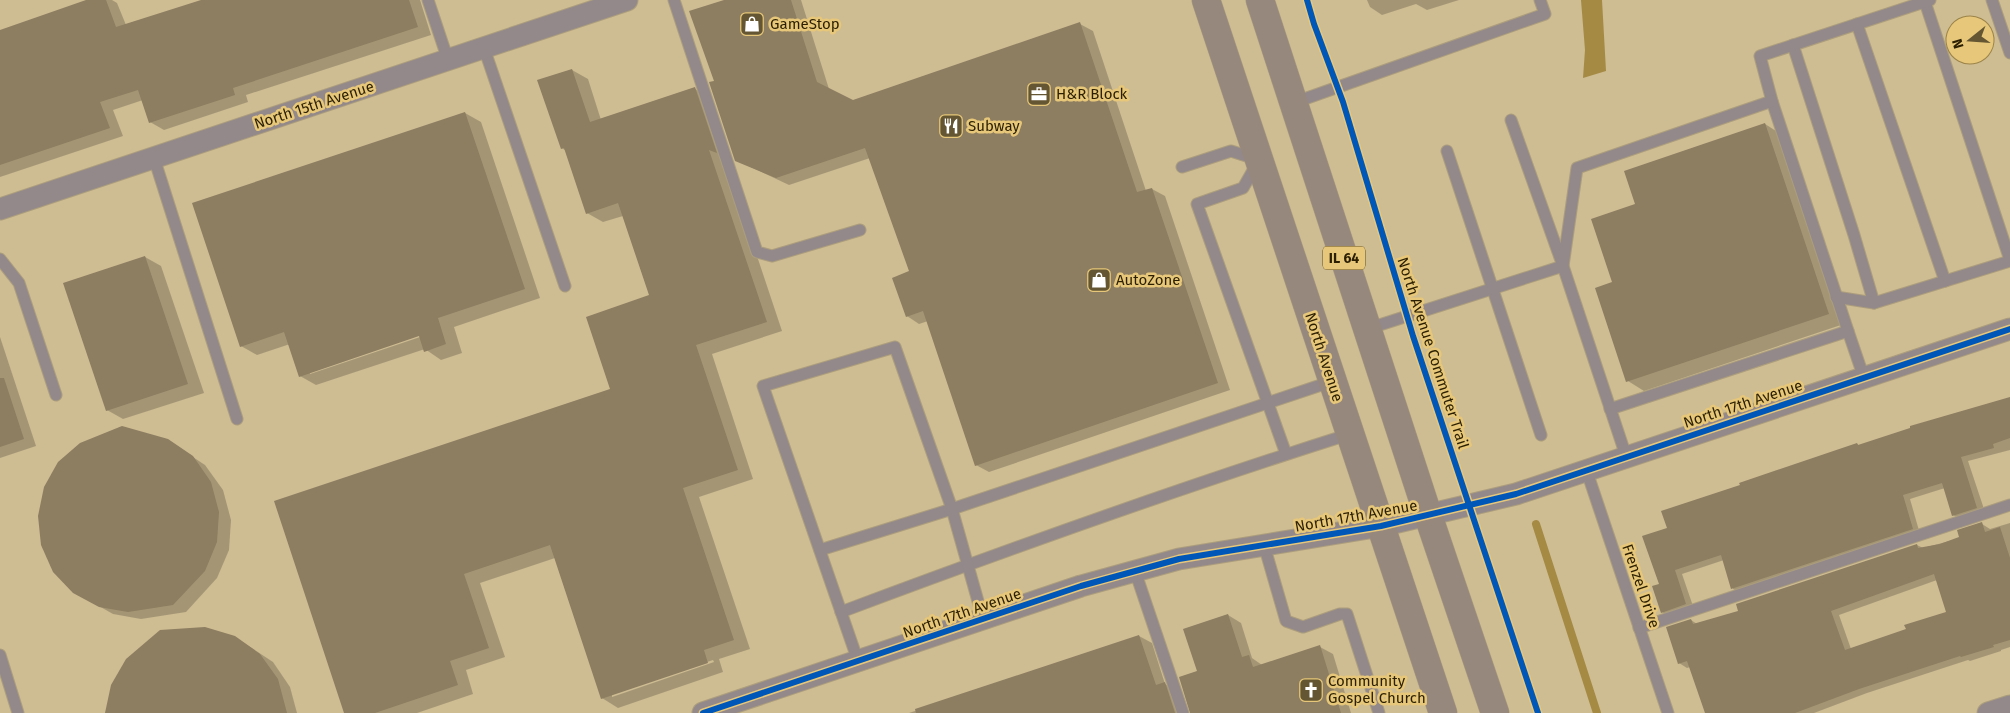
<svg xmlns="http://www.w3.org/2000/svg" width="2010" height="713" viewBox="0 0 2010 713" font-family="'Fira Sans',sans-serif">
  <style>
    .water { fill: #a58a44 }
    .shadow { fill: #0003; fill-rule: evenodd }
    .lines { fill: none; stroke-linecap: round; stroke-linejoin: round }
    .stream { stroke: #a58a44; stroke-width: 8 }
    .building { fill: #8d7d61; fill-rule: evenodd }
    .lane-casing { stroke: #ac9e7d; stroke-width: 13 }
    .street-casing { stroke: #ac9e7d; stroke-width: 23 }
    .primary-casing { stroke: #ac9e7d; stroke-width: 29 }
    .lane { stroke: #93898a; stroke-width: 11 }
    .street { stroke: #93898a; stroke-width: 21 }
    .primary { stroke: #97887e; stroke-width: 28 }
    .cycleway-casing { stroke: #e7c779; stroke-width: 9 }
    .cycleway { stroke: #0057b8; stroke-width: 6 }
    .labels { text-anchor: middle; stroke-width: 5; stroke-linejoin: round; paint-order: stroke }
    .shield { fill: #e7c779; stroke: #635124; stroke-width: 1 }
    .shield-label { font-size: 14px; font-weight: bold; fill: #2b1f00 }
    .poi-label { font-size: 15px; fill: #2b1f00; stroke: #e7c779; text-anchor: start }
    .street-label { font-size: 15px; fill: #2b1f00; stroke: #e7c779 }
  </style>
  <rect width="100%" height="100%" fill="#cebc92"/>
  <path class="water" d="M 1581,0 L 1602,0 L 1606,71 L 1583,78 L 1585,50 Z"/>
  <g class="shadow">
    <path d="M 90,0 L 112,0 L 117,3 L 126,25 L 205,0 L 420,0 L 431,35 L 246,95 L 248,102 L 164,130 L 150,122 L 143,100 L 113,110 L 123,136 L 0,177 L 0,31 Z"/>
    <path d="M 728,0 L 801,0 L 829,89 L 853,101 L 1080,24 L 1093,31 L 1146,191 L 1152,189 L 1165,196 L 1230,390 L 989,472 L 976,465 L 928,321 L 919,324 L 907,316 L 910,272 L 870,158 L 789,185 L 736,160 L 715,82 Z"/>
    <path d="M 1367,0 L 1459,0 L 1427,10 L 1416,4 L 1382,15 L 1370,7 Z"/>
    <path d="M 572,70 L 588,79 L 601,120 L 695,89 L 711,98 L 724,157 L 782,331 L 712,354 L 753,479 L 699,497 L 750,649 L 719,659 L 723,672 L 618,708 L 602,698 L 555,558 L 480,583 L 505,657 L 466,670 L 473,694 L 417,713 L 346,713 L 612,390 L 650,296 L 623,216 L 603,222 L 587,213 L 566,151 L 562,148 ZM 713,660 L 714,662 L 612,697 L 612,694 Z"/>
    <path d="M 465,113 L 481,122 L 540,298 L 454,327 L 462,353 L 441,360 L 425,349 L 316,385 L 300,376 L 290,344 L 257,355 L 241,346 ZM 425,333 L 426,335 L 310,374 L 310,372 Z"/>
    <path d="M 1765,124 L 1781,134 L 1844,324 L 1644,391 L 1628,381 L 1613,283 L 1637,205 Z"/>
    <path d="M 145,257 L 161,266 L 204,393 L 123,419 L 107,410 Z"/>
    <path d="M 0,337 L 36,446 L 0,458 Z"/>
    <path d="M 2010,398 L 2010,450 L 1968,461 L 1985,512 L 1962,520 L 1953,515 L 1945,488 L 1910,499 L 1920,534 L 1741,593 L 1733,589 L 1724,560 L 1682,574 L 1694,609 L 1670,617 L 1662,612 L 1660,584 L 1668,529 L 1742,486 L 1857,444 L 1860,446 Z"/>
    <path d="M 167,440 L 205,465 L 223,490 L 231,520 L 229,550 L 217,578 L 186,612 L 141,619 L 113,614 L 74,592 Z"/>
    <path d="M 2010,523 L 2010,647 L 2001,650 L 2001,651 L 1970,661 L 1968,660 L 1867,693 L 1814,713 L 1707,713 L 1690,667 L 1687,668 L 1679,663 L 1691,620 L 1697,624 L 1740,612 L 1917,545 L 1923,548 L 1961,538 L 1982,524 L 1990,529 ZM 1937,580 L 1948,612 L 1907,630 L 1851,649 L 1839,615 Z"/>
    <path d="M 1228,615 L 1241,623 L 1252,658 L 1262,665 L 1320,647 L 1333,654 L 1351,713 L 1191,713 L 1199,672 Z"/>
    <path d="M 1139,636 L 1152,643 L 1165,684 L 1177,691 L 1185,713 L 909,713 Z"/>
    <path d="M 235,637 L 273,662 L 290,687 L 297,713 L 106,713 Z"/>
  </g>
  <g class="lines">
    <path class="stream" d="M 1536,524 L 1597,713"/>
  </g>
  <g class="building">
    <path d="M 86,0 L 106,0 L 116,27 L 201,0 L 409,0 L 418,27 L 233,88 L 235,95 L 149,123 L 138,90 L 100,102 L 110,128 L 0,165 L 0,30 Z"/>
    <path d="M 724,0 L 791,0 L 817,82 L 853,100 L 1080,22 L 1137,192 L 1152,188 L 1218,383 L 975,466 L 923,311 L 906,317 L 892,278 L 909,271 L 865,148 L 776,178 L 735,161 L 709,82 L 714,81 L 689,11 Z"/>
    <path d="M 572,69 L 590,122 L 695,87 L 717,153 L 709,150 L 767,322 L 696,345 L 738,470 L 683,488 L 734,640 L 704,650 L 708,663 L 601,699 L 550,545 L 464,574 L 489,648 L 450,661 L 458,685 L 375,713 L 344,713 L 274,501 L 610,389 L 586,317 L 649,295 L 618,203 L 586,214 L 564,148 L 561,149 L 537,80 Z"/>
    <path d="M 465,112 L 525,289 L 438,318 L 446,344 L 424,352 L 419,336 L 299,377 L 284,332 L 240,347 L 192,203 Z"/>
    <path d="M 1765,123 L 1829,314 L 1626,382 L 1595,288 L 1612,282 L 1591,219 L 1635,204 L 1624,171 Z"/>
    <path d="M 145,256 L 188,384 L 106,411 L 63,283 Z"/>
    <path d="M 0,378 L 4,378 L 24,439 L 0,447 Z"/>
    <path d="M 2010,397 L 2010,438 L 1993,444 L 1994,448 L 1961,457 L 1977,508 L 1952,516 L 1942,483 L 1903,495 L 1913,529 L 1731,589 L 1721,555 L 1675,570 L 1686,604 L 1661,613 L 1652,586 L 1659,584 L 1642,536 L 1667,528 L 1661,511 L 1740,485 L 1739,483 L 1857,443 L 1858,445 L 1910,428 L 1910,426 Z"/>
    <path d="M 122,426 L 168,439 L 193,456 L 211,482 L 219,512 L 217,542 L 205,571 L 173,605 L 128,612 L 99,607 L 73,593 L 53,572 L 41,545 L 38,516 L 44,487 L 58,462 L 80,443 Z"/>
    <path d="M 1982,522 L 1985,532 L 2000,527 L 2010,558 L 2010,640 L 1993,645 L 1994,647 L 1961,657 L 1960,656 L 1859,689 L 1795,713 L 1705,713 L 1687,661 L 1678,664 L 1666,627 L 1691,619 L 1693,624 L 1738,611 L 1736,604 L 1917,544 L 1918,548 L 1940,544 L 1959,537 L 1957,530 ZM 1934,574 L 1946,612 L 1904,625 L 1906,629 L 1845,650 L 1831,611 Z"/>
    <path d="M 1228,614 L 1242,657 L 1249,655 L 1253,667 L 1320,645 L 1341,713 L 1190,713 L 1179,677 L 1197,671 L 1183,629 Z"/>
    <path d="M 205,627 L 235,636 L 260,654 L 278,679 L 287,713 L 105,713 L 111,685 L 126,659 L 160,630 Z"/>
    <path d="M 1139,635 L 1156,685 L 1165,682 L 1175,713 L 916,713 L 915,709 Z"/>
  </g>
  <g class="lines">
    <g class="lane-casing">
      <g id="lane">
        <path d="M 428,0 L 448,60"/>
        <path d="M 674,0 L 757,252 L 772,256 L 860,230"/>
        <path d="M 1992,0 L 2010,53"/>
        <path d="M 1925,2 L 2010,260"/>
        <path d="M 1857,24 L 1945,281"/>
        <path d="M 1793,45 L 1854,235 L 1874,303"/>
        <path d="M 484,48 L 565,286"/>
        <path d="M 1293,103 L 1545,14 L 1540,0"/>
        <path d="M 1447,151 L 1541,435"/>
        <path d="M 154,158 L 237,419"/>
        <path d="M 1182,167 L 1231,151 L 1259,160 L 1243,188 L 1197,204 L 1286,454"/>
        <path d="M 0,259 L 19,283 L 56,395"/>
        <path d="M 1836,297 L 1874,303 L 2010,261"/>
        <path d="M 1367,329 L 1563,266 L 1511,120"/>
        <path d="M 1848,331 L 1772,101 L 1760,56 L 1930,0"/>
        <path d="M 1610,409 L 1848,331 L 1864,378"/>
        <path d="M 1626,456 L 1563,266 L 1577,168 L 1772,101"/>
        <path d="M 1586,469 L 1668,713"/>
        <path d="M 1264,545 L 1286,621 L 1303,627 L 1340,614 L 1347,614 L 1379,713"/>
        <path d="M 820,550 L 952,509 L 1333,381"/>
        <path d="M 1135,571 L 1183,713"/>
        <path d="M 841,612 C 1009,549 1179,488 1350,434"/>
        <path d="M 1639,628 L 2010,505"/>
        <path d="M 0,655 L 18,713"/>
        <path d="M 858,661 L 763,386 L 895,347 L 952,509 L 983,619"/>
      </g>
    </g>
    <g class="street-casing">
      <g id="street">
        <path d="M 0,209 L 627,0"/>
        <path d="M 703,713 L 1081,586 L 1179,559 L 1381,526 L 1516,494 L 2010,329"/>
        <path d="M 1988,713 L 2010,706"/>
      </g>
    </g>
    <g class="primary-casing">
      <g id="primary">
        <path d="M 1206,0 L 1443,713"/>
        <path d="M 1260,0 L 1428,515 L 1495,713"/>
      </g>
    </g>
    <use href="#lane" class="lane"/>
    <use href="#street" class="street"/>
    <use href="#primary" class="primary"/>
    <g class="cycleway-casing">
      <g id="cycleway">
        <path d="M 1307,0 L 1314,24 L 1343,102 L 1413,336 L 1538,713"/>
        <path d="M 703,713 L 1081,586 L 1179,559 L 1381,526 L 1516,494 L 2010,329"/>
      </g>
    </g>
    <use href="#cycleway" class="cycleway"/>
  </g>
  <defs>
    <g id="shop-square" transform="scale(1.25)"><rect x="-9" y="-9" width="18" height="18" rx="4" fill="#645633" stroke="#e7c779"/><path d="M-5-2.5h2.3a2.7 3.5 0 0 1 5.4 0H5L5.5 6h-11ZM-1.5-2.5h3a1.5 2.3 0 0 0-3 0Z" fill="#fff"/></g>
    <g id="office-square" transform="scale(1.25)"><rect x="-9" y="-9" width="18" height="18" rx="4" fill="#645633" stroke="#e7c779"/><path d="M-6-3h4V-5.5h4V-3h4V5H-6ZM-1-4.5V-3h2v-1.5ZM-6 0V1H6V0Z" fill="#fff"/></g>
    <g id="restaurant-square" transform="scale(1.25)"><rect x="-9" y="-9" width="18" height="18" rx="4" fill="#645633" stroke="#e7c779"/><path d="M-5-6h1v4h1v-4h1v4h1v-4h1v5L-1.5 .5V6h-2V.5L-5-1ZM5-6V6H3V1.5H1.5Q1.5-4 5-6Z" fill="#fff"/></g>
    <g id="church-square" transform="scale(1.25)"><rect x="-9" y="-9" width="18" height="18" rx="4" fill="#645633" stroke="#e7c779"/><path d="M-1.2-6h2.4v3.5h3.3v2.4h-3.3V6h-2.4V-.1h-3.3v-2.4h3.3Z" fill="#fff"/></g>
  </defs>
  <g fill-rule="evenodd">
    <use href="#shop-square" x="752" y="24"/>
    <use href="#office-square" x="1039" y="94"/>
    <use href="#restaurant-square" x="951" y="126"/>
    <use href="#shop-square" x="1099" y="280"/>
    <use href="#church-square" x="1311" y="690"/>
  </g>
  <g class="labels">
    <rect class="shield" x="1323" y="246.5" width="42" height="23" rx="4"/>
    <g class="shield-label">
      <text x="1344" y="263">IL 64</text>
    </g>
    <g class="poi-label">
      <text x="770" y="29">GameStop</text>
      <text x="1056" y="99">H&amp;R Block</text>
      <text x="968" y="131">Subway</text>
      <text x="1116" y="285">AutoZone</text>
      <text x="1328" y="686">Community<tspan x="1328" dy="17">Gospel Church</tspan></text>
    </g>
    <g class="street-label">
      <text transform="translate(314 105) rotate(-18)" y="5">North 15th Avenue</text>
      <text transform="translate(1433 353) rotate(72)" y="5">North Avenue Commuter Trail</text>
      <text transform="translate(1324 357) rotate(72)" y="5">North Avenue</text>
      <text transform="translate(1743 404) rotate(-18)" y="5">North 17th Avenue</text>
      <text transform="translate(1356 516) rotate(-10)" y="5">North 17th Avenue</text>
      <text transform="translate(1641 586) rotate(71)" y="5">Frenzel Drive</text>
      <text transform="translate(962 613) rotate(-19)" y="5">North 17th Avenue</text>
    </g>
  </g>
  <g transform="translate(1970 40) rotate(253)"><circle r="24" fill="#e7c779" stroke="#9c8449"/>
  <path d="M0-4L9 19L0 12L-9 19Z" fill="#645633"/>
  <text y="-8" font-size="14" font-weight="bold" text-anchor="middle" fill="#2b1f00">N</text>
  </g>
</svg>
